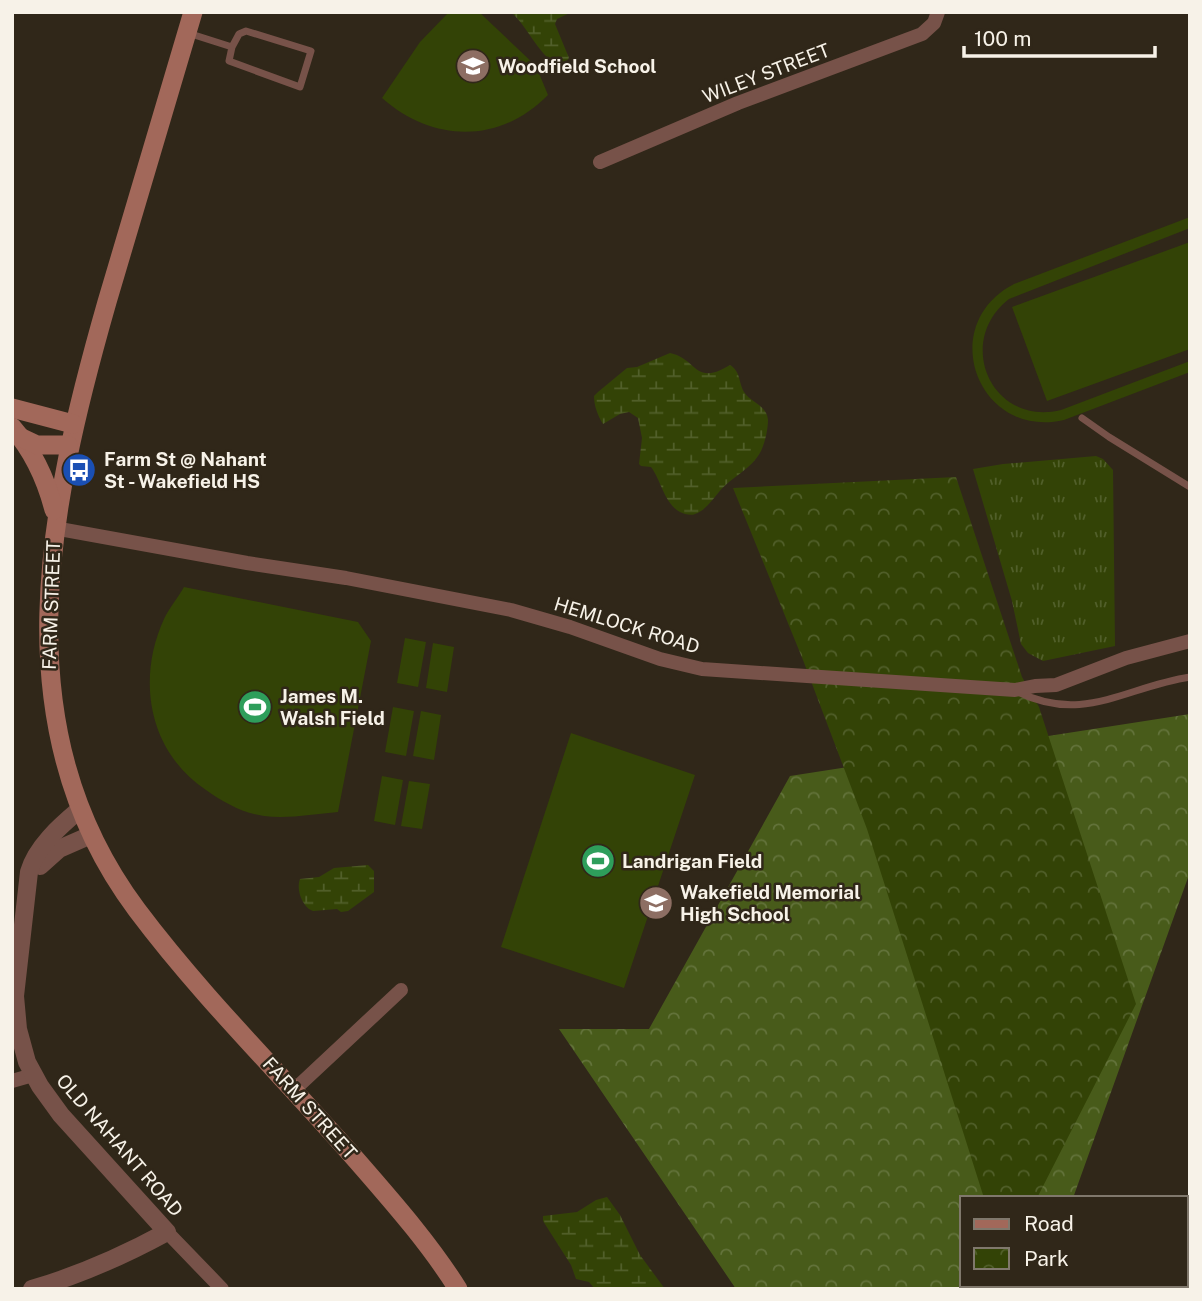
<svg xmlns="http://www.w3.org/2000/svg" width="1202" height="1301" viewBox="0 0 1202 1301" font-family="'Public Sans',sans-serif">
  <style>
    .grass { fill: url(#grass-tufts) }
    .forest { fill: url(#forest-crowns) }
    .wetland { fill: url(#wetland-marsh) }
    .park { fill: url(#park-crowns) }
    .pitch { fill: #334306 }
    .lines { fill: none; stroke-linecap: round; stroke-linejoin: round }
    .service { stroke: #775249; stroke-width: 7 }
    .minor { stroke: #775249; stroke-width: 14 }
    .tertiary { stroke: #775249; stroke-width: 18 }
    .secondary { stroke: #a2685a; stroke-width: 19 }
    .labels { text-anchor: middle; stroke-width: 5; stroke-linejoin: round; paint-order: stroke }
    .poi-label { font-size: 19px; font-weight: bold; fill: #f7f2e8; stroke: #302719; text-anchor: start }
    .street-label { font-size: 19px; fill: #f7f2e8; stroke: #302719 }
  </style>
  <defs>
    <pattern id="grass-tufts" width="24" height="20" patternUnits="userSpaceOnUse" patternTransform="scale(1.75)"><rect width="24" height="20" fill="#334306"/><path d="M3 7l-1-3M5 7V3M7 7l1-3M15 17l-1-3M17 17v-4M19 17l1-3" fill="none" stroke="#515f2a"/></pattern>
    <pattern id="forest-crowns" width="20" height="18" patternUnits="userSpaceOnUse" patternTransform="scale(1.75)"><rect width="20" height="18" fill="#485b1a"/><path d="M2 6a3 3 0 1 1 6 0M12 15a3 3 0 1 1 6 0" fill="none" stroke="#63733b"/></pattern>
    <pattern id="wetland-marsh" width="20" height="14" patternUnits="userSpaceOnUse" patternTransform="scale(1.75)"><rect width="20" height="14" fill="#334306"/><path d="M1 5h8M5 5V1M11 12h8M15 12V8" fill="none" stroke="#515f2a"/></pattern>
    <pattern id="park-crowns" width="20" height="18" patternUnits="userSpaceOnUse" patternTransform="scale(1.75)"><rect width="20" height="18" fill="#334306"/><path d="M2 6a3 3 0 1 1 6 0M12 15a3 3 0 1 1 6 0" fill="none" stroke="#515f2a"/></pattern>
  </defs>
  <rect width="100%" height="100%" fill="#302719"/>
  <path class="grass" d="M 1096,456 L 1103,459 L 1113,470 L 1115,646 L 1043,661 L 1028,653 L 1021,644 L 1012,601 L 973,469 L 1003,464 Z"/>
  <path class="forest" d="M 1190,714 L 1190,872 L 1073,1198 L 962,1198 L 962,1285 L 1046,1285 L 1055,1289 L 736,1289 L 559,1029 L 649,1029 L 790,776 Z"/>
  <g class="wetland">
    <path d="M 511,12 L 572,12 L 557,19 L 555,24 L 569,58 L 562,67 C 540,59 529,28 511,12 Z"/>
    <path d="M 670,353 C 698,359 694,387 730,365 C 741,372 738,381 744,392 C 751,403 767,405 768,420 C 768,429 765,443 761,451 C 752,469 731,477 719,492 C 713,499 705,511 695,514 C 691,516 684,514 680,512 C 664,503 661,480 651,467 L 641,466 L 639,464 L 642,438 L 638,418 L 629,412 L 620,414 L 603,424 C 598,416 594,406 594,396 L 598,392 L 627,368 L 637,367 Z"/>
    <path d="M 368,865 L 374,871 L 374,892 L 348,911 L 341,912 L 337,909 L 313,911 C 302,907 296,889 300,879 L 319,877 L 334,868 Z"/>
    <path d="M 607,1197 L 620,1215 L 640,1255 L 665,1289 L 595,1289 L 589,1282 L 576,1279 L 571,1265 L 543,1221 L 543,1216 L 577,1212 L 596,1200 Z"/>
  </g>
  <path class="park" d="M 956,477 L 1022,677 L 1039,707 L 1136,1004 L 1037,1198 L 984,1198 L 867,829 L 803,660 L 733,488 Z"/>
  <g class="pitch">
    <path d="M 449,12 L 479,12 L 536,66 L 548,95 C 500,144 433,143 382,98 L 420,42 Z"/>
    <path d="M 1190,217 L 1190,228 L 1009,299 C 954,342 992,427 1061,410 L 1190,361 L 1190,372 L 1064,420 C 978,440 935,325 1014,284 Z"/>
    <path d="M 1190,242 L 1190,349 L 1047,401 L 1012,307 Z"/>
    <path d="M 184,587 L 358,622 L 371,641 L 338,812 C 314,814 288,819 264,816 C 242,813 223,802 206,790 C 149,752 136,680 164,619 C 169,608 178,598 184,587 Z"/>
    <path d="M 405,638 L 426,642 L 418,687 L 397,683 Z"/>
    <path d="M 433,643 L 454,647 L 447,692 L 426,688 Z"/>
    <path d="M 393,707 L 414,711 L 406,756 L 385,752 Z"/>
    <path d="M 421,711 L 441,715 L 434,760 L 413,756 Z"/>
    <path d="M 571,733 L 695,775 L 624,988 L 501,947 Z"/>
    <path d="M 382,776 L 403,780 L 395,825 L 374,821 Z"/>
    <path d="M 409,781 L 430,784 L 422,829 L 401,826 Z"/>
  </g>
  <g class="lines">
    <g class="service">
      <path d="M 188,33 L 232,47 L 239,34 L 246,31 L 311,51 L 300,87 L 229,61 L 232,47"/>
      <path d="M 1082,418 L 1109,437 L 1190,487"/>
      <path d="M 1018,692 C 1084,724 1125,687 1190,677"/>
    </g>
    <g class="minor">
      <path d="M 600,162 L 738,103 L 922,34 L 934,23 L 938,12"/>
      <path d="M 54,528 L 247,563 L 346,578 L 511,610 L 570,627 L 660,659 L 702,669 L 1015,690 L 1035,686 L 1056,685 L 1126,658 L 1190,641"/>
      <path d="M 12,1081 L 33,1075"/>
      <path d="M 294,1090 L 401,990"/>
      <path d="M 167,1232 L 222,1289"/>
    </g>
    <g class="tertiary">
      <path d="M 40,866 L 59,849 L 91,835"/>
      <path d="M 32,1289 C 80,1275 123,1256 167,1232 L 61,1115 L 40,1086 L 27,1062 L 18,1029 L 15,996 L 29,872 C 36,847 60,826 79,810"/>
    </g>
    <g class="secondary">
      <path d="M 193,12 C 165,109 135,205 107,302 C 49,505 0,727 137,910 C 206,1002 290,1083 365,1170 C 398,1208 431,1246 458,1289"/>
      <path d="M 12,408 L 73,424"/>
      <path d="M 12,427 C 33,451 46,479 54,510"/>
      <path d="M 20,437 L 37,445 L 68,445"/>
    </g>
  </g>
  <defs>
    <g id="school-disc" transform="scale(1.75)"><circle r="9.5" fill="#8d6e63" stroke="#302719"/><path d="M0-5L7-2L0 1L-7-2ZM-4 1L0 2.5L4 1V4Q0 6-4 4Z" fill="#fff"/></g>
    <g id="bus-disc" transform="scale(1.75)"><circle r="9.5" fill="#1a4fb4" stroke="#302719"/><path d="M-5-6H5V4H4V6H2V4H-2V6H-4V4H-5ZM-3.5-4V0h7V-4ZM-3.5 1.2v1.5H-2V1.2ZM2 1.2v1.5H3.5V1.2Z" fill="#fff"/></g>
    <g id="stadium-disc" transform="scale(1.75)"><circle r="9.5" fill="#2e9e5b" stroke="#302719"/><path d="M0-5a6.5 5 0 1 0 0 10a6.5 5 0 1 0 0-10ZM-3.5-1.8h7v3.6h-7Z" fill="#fff"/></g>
  </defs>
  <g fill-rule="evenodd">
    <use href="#school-disc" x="473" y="66"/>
    <use href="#bus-disc" x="79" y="470"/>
    <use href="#stadium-disc" x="255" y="707"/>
    <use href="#stadium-disc" x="598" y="861"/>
    <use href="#school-disc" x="656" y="903"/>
  </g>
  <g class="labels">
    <g class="poi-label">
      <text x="498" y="73">Woodfield School</text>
      <text x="104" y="466">Farm St @ Nahant<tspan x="104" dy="22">St - Wakefield HS</tspan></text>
      <text x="280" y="703">James M.<tspan x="280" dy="22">Walsh Field</tspan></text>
      <text x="622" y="868">Landrigan Field</text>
      <text x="680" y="899">Wakefield Memorial<tspan x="680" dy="22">High School</tspan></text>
    </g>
    <g class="street-label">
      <text transform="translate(766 73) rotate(-21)" y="7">WILEY STREET</text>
      <text transform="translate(51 605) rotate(-88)" y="7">FARM STREET</text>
      <text transform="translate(627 625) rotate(17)" y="7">HEMLOCK ROAD</text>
      <text transform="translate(310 1108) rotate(48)" y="7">FARM STREET</text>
      <text transform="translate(120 1145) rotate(49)" y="7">OLD NAHANT ROAD</text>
    </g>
  </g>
  <rect width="1202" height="1301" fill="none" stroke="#f7f2e8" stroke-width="28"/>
  <rect x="960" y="1196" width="228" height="91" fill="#302719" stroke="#80786c" stroke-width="2"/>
  <rect x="974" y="1219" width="35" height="10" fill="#a2685a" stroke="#80786c" stroke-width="2"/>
  <text x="1024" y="1231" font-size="21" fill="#f7f2e8">Road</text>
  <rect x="974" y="1248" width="35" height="21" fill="url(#park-crowns)" stroke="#80786c" stroke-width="2"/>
  <text x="1024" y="1266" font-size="21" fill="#f7f2e8">Park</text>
  <path d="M964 46v10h191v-10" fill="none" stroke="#f7f2e8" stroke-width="3.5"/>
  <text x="974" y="46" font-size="21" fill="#f7f2e8" stroke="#302719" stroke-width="5" paint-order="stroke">100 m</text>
</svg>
